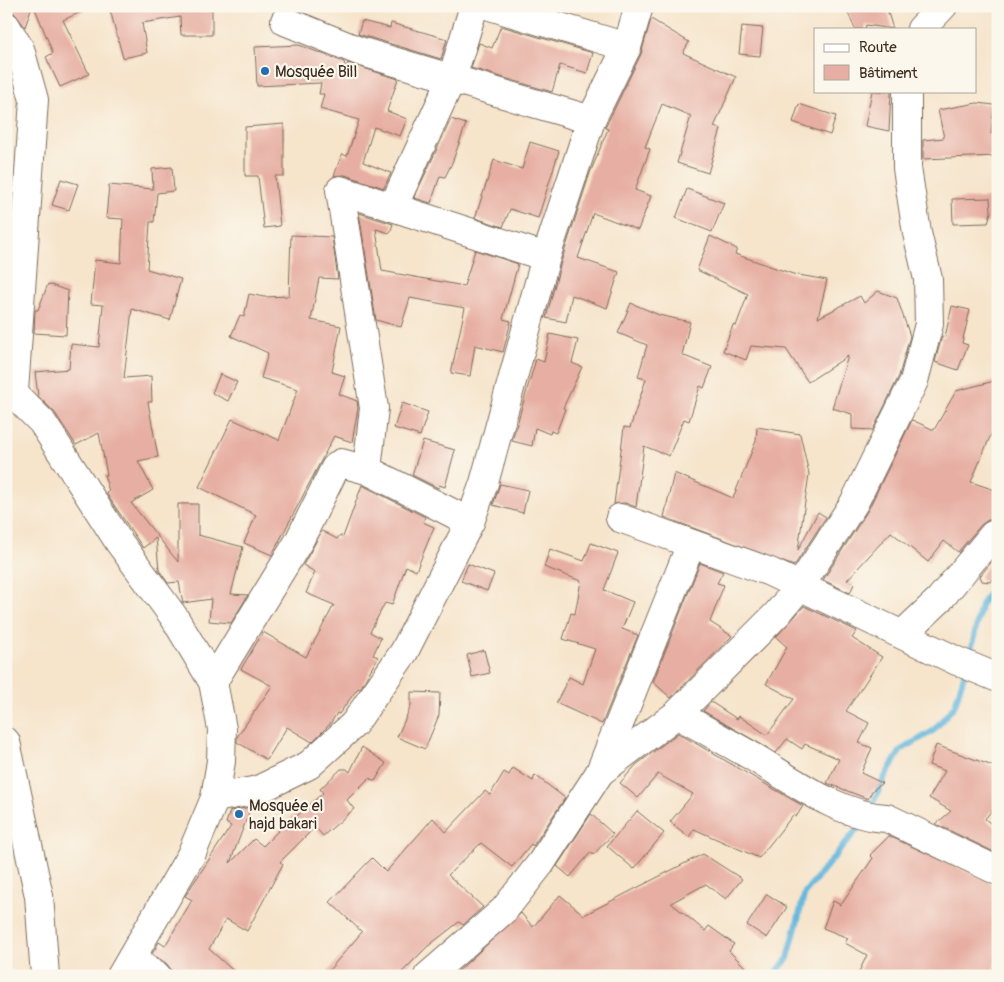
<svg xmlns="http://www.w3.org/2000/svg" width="1004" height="982" viewBox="0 0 1004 982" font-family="Pangolin,sans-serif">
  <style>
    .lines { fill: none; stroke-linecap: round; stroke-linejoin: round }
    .stream { stroke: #5eb5db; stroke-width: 6 }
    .building { fill: #e7afa3 }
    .minor-casing { stroke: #7c6b5b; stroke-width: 30 }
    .minor { stroke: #fff; stroke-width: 28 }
    .poi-dot { fill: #1f6fb2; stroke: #fbf7ec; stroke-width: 2 }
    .labels { text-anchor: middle; stroke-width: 4.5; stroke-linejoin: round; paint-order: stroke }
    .poi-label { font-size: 16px; fill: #3b2a1e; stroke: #fbf7ec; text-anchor: start }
  </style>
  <rect width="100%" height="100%" fill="#fbf7ec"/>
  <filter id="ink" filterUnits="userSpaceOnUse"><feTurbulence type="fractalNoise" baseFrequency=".02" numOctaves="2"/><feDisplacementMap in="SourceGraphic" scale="10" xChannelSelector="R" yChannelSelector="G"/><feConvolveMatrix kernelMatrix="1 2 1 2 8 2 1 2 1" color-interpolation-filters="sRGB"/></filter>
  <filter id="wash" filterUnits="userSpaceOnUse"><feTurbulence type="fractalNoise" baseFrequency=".0096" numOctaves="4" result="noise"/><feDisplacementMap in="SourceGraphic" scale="20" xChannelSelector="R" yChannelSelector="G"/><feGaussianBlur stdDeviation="1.12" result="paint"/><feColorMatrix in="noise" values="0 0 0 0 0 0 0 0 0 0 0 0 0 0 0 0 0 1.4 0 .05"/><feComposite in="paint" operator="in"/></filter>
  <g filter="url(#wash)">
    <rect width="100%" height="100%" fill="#f6e4cb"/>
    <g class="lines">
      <g class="stream">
        <path d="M 969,660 L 981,605 L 990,591 L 998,587"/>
        <path d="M 871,808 L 884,778 L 901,750 L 933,731 L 955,705 L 965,672"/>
        <path d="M 773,976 L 788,958 L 805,892 L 864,821"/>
      </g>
    </g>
    <g id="blocks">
      <g class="building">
        <path d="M 6,6 L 32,6 L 25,27 L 14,13 L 8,11 Z"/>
        <path d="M 34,6 L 94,6 L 63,20 L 89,74 L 60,87 L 46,57 L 53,53 Z"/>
        <path d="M 109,6 L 197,6 L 197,9 L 212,9 L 212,35 L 181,35 L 180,17 L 142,23 L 147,53 L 123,58 Z"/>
        <path d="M 845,6 L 886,6 L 893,29 L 866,25 L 865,29 L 855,29 Z"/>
        <path d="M 651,19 L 689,42 L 683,53 L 736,77 L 714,127 L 721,129 L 708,173 L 677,163 L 691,116 L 662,104 L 645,147 L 650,149 L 635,190 L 651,196 L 638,230 L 593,213 L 578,258 L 619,272 L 607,308 L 572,295 L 566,322 L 546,318 L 561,262 L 590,173 L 608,129 L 605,128 L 606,126 L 641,54 Z"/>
        <path d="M 362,21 L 390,28 L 391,23 L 447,39 L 441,59 L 358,34 Z"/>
        <path d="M 501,26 L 593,53 L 587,73 L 560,65 L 552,92 L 471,68 L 479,43 L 492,48 Z"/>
        <path d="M 742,26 L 763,28 L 760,56 L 739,54 Z"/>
        <path d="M 299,45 L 344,62 L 346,69 L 348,63 L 398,79 L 387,111 L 407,119 L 400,136 L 374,127 L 363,162 L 391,173 L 384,188 L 345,175 L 334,176 L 342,154 L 347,156 L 359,120 L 320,109 L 324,94 L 319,94 L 321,83 L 257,86 L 255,47 Z"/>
        <path d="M 872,91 L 891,92 L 889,131 L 865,126 Z"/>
        <path d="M 977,103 L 994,105 L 991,134 L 998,133 L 998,156 L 923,159 L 923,140 L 944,138 L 938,110 Z"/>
        <path d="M 799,104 L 836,116 L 830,135 L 793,122 Z"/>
        <path d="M 451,119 L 466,124 L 452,163 L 445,177 L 440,176 L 431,203 L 414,198 Z"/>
        <path d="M 284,124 L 284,176 L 275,176 L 280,226 L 264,228 L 258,176 L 245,176 L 245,127 Z"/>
        <path d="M 530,142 L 559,151 L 538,218 L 510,209 L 503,227 L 475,218 L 494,160 L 522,169 Z"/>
        <path d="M 172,167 L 174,191 L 157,193 L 154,222 L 150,222 L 147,269 L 181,279 L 170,320 L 132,309 L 124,378 L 151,376 L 152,402 L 148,402 L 158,457 L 138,461 L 153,490 L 131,503 L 178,562 L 178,504 L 198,504 L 198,535 L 243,547 L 231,594 L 248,595 L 231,623 L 209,621 L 211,599 L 183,603 L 179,582 L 168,583 L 159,570 L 156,538 L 143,548 L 106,493 L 109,491 L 104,475 L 107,475 L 99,433 L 76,445 L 55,413 L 38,396 L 35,372 L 69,369 L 71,344 L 99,347 L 103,305 L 91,304 L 95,260 L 121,263 L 123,219 L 106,218 L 109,185 L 153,189 L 152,169 Z"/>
        <path d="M 61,179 L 78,184 L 69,210 L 52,205 Z"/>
        <path d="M 687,189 L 724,203 L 712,232 L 676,218 Z"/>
        <path d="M 990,198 L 991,212 L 988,223 L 953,224 L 952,199 Z"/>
        <path d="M 359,213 L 393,224 L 390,233 L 376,229 L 382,271 L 464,286 L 475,250 L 518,264 L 503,319 L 511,321 L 503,352 L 475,345 L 470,376 L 451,373 L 465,308 L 410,298 L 401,327 L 376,320 Z"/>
        <path d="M 291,235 L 332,237 L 338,279 L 319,278 L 311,320 L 341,326 L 332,372 L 345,376 L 339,394 L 357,401 L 358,408 L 352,442 L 334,436 L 272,555 L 244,543 L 256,515 L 199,487 L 232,419 L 279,440 L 298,389 L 261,378 L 268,353 L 231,336 L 240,315 L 244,317 L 249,294 L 264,297 L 289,296 Z"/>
        <path d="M 710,236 L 737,249 L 735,254 L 793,274 L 827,280 L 818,318 L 860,296 L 864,303 L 878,291 L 897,298 L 910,336 L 899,376 L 873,430 L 852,429 L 852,414 L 832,408 L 848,356 L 808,382 L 786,349 L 751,346 L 746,360 L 723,351 L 733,325 L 736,326 L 748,294 L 697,270 Z"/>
        <path d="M 48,284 L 68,291 L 66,335 L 34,333 L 35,310 L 38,310 Z"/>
        <path d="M 631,303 L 659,315 L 690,322 L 682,355 L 712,367 L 704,388 L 700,386 L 689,421 L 684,419 L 669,456 L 644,446 L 636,507 L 625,503 L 614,504 L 624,427 L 630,428 L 646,379 L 638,377 L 647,345 L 618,333 Z"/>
        <path d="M 952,306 L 970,310 L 962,343 L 968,345 L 958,370 L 935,362 L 942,336 L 945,337 Z"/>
        <path d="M 550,334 L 578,340 L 572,363 L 582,367 L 563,408 L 565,409 L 556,433 L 551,431 L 550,434 L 535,428 L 532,446 L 512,441 L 536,359 L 544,362 Z"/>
        <path d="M 220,374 L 237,382 L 228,401 L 212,393 Z"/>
        <path d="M 998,380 L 998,418 L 971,482 L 998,491 L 998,520 L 988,520 L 981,525 L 958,552 L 944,541 L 928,562 L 891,532 L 847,580 L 854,584 L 850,593 L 823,580 L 868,510 L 912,420 L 934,430 L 956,391 Z"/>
        <path d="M 402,403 L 428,412 L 420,436 L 394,428 Z"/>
        <path d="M 757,427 L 800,434 L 809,474 L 798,550 L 818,512 L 826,517 L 794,566 L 664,517 L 674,473 L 733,498 L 756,441 Z"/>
        <path d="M 423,441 L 455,450 L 445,487 L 439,485 L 438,488 L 412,475 Z"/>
        <path d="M 500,484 L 528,490 L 523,513 L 493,505 Z"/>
        <path d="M 362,485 L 425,517 L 423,522 L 434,527 L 416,571 L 406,566 L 392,605 L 385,603 L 370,632 L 381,638 L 373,655 L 378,657 L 360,689 L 358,688 L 339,714 L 337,713 L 330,724 L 312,742 L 287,727 L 267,760 L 237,742 L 237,737 L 272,686 L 241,669 L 263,632 L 306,657 L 334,605 L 306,593 L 315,572 L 303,565 L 322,531 L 337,539 L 340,535 L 343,537 Z"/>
        <path d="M 591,543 L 618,553 L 604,590 L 633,602 L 622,629 L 638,635 L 602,724 L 556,703 L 569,677 L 583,684 L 595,649 L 563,639 L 571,613 L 575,614 L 581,581 L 544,567 L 550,549 L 584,561 Z"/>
        <path d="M 998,554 L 998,571 L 995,578 L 990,582 L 982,581 L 980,576 Z"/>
        <path d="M 700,563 L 723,572 L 717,583 L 724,585 L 710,622 L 732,636 L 671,698 L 653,682 Z"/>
        <path d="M 468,564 L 494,574 L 487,591 L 461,581 Z"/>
        <path d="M 804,606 L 857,631 L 852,638 L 882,657 L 846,711 L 869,723 L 859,743 L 872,748 L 861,773 L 882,783 L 872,791 L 868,799 L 827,783 L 839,759 L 805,744 L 802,749 L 787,739 L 776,753 L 703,711 L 711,702 L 737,719 L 739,716 L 767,735 L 794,699 L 766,684 L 787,647 L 776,637 Z"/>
        <path d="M 484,650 L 490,673 L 472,677 L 467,655 Z"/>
        <path d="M 411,692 L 440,693 L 439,715 L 425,749 L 397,737 L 411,706 Z"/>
        <path d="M 678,733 L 803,806 L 796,817 L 793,815 L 759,858 L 694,829 L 689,837 L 670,822 L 693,794 L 658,774 L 638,798 L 620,783 L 636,765 Z"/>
        <path d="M 936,745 L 998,768 L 998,803 L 985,819 L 998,829 L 998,854 L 936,824 L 951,811 L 929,798 L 945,771 L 929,765 Z"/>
        <path d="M 362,747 L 386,763 L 375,781 L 369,778 L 347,800 L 354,809 L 323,836 L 315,827 L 280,862 L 283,864 L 247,931 L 226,919 L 209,949 L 239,976 L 173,976 L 170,968 L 166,963 L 152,954 L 159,942 L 165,946 L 192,900 L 185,896 L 231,826 L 226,823 L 230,811 L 251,807 L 230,863 L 254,839 L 263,846 L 295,814 L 297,816 L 323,793 L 320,789 L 341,769 L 347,769 L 350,772 Z"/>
        <path d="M 513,768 L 533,781 L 535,775 L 565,798 L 533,846 L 531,844 L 512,867 L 481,843 L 448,875 L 483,907 L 463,925 L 459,922 L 427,947 L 398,976 L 324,976 L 362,932 L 330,902 L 372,858 L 386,872 L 433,818 L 446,832 L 485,791 L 490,795 L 504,772 L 509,775 Z"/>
        <path d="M 637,811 L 664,833 L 634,869 L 607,846 Z"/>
        <path d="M 591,814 L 613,834 L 593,855 L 591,852 L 570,877 L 557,866 Z"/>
        <path d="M 889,836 L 998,886 L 998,957 L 990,976 L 857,976 L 867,955 L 845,943 L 848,938 L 823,928 L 833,901 L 841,905 L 873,858 L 870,855 Z"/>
        <path d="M 703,854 L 742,879 L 726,899 L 706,884 L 671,903 L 705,931 L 709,926 L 734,944 L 729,951 L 754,976 L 453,976 L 521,913 L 533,927 L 560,895 L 584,915 Z"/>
        <path d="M 767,894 L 787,907 L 767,938 L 747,925 Z"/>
      </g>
    </g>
  </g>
  <g filter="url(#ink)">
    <use href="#blocks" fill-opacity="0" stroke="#7c6b5b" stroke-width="1"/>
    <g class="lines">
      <g class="minor-casing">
        <g id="minor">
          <path d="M 490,6 L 627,47"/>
          <path d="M 285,21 L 359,51 L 591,120"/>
          <path d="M 6,26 L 20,49 L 34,100 L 14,392"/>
          <path d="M 921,29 L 943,6"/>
          <path d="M 393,207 L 452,78 L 474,6"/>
          <path d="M 6,386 L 42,422 L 119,542 L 174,617 L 213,682 L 222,729 L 221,761 L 215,798 L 191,855 L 121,976"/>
          <path d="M 367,470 L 374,408 L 340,190 L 546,257"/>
          <path d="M 620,518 L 770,572 L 957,661 L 998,678"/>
          <path d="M 903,634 L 939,600 L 993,535"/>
          <path d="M 213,682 L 299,541 L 335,468 L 341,463 L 367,470 L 470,522"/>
          <path d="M 677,714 C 703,729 729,743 755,758 C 795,782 839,816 887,818 L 998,871"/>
          <path d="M 6,742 L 39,896 L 45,976"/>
          <path d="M 600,772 L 677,714 L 777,614 L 800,586 L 854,503 L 914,381 L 929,324 L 928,279 L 917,233 L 907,168 L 907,91"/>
          <path d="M 215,798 L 258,790 L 309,765 L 354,724 L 404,652 L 470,522 L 484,483 L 546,257 L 591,120 L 627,47 L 639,6"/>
          <path d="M 131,960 L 157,976"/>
          <path d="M 428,976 L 504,910 L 541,863 L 600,772 L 691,544"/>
        </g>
      </g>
      <use href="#minor" class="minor"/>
    </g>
  </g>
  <g class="poi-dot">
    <circle cx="265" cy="71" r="5"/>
    <circle cx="239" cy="814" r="5"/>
  </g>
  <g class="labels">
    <g class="poi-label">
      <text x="275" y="77">Mosquée Bill</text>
      <text x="249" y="811">Mosquée el<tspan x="249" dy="18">hajd bakari</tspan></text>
    </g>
  </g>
  <rect width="1004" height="982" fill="none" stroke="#fbf7ec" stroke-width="25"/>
  <rect x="814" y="28" width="162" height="65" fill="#fbf7ec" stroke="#aea59a"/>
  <rect x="824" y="44" width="25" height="8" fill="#ffffff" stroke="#aea59a"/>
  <text x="859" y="52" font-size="15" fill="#3b2a1e">Route</text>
  <rect x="824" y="65" width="25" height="15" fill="#e7afa3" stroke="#aea59a"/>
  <text x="859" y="78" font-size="15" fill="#3b2a1e">Bâtiment</text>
</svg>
